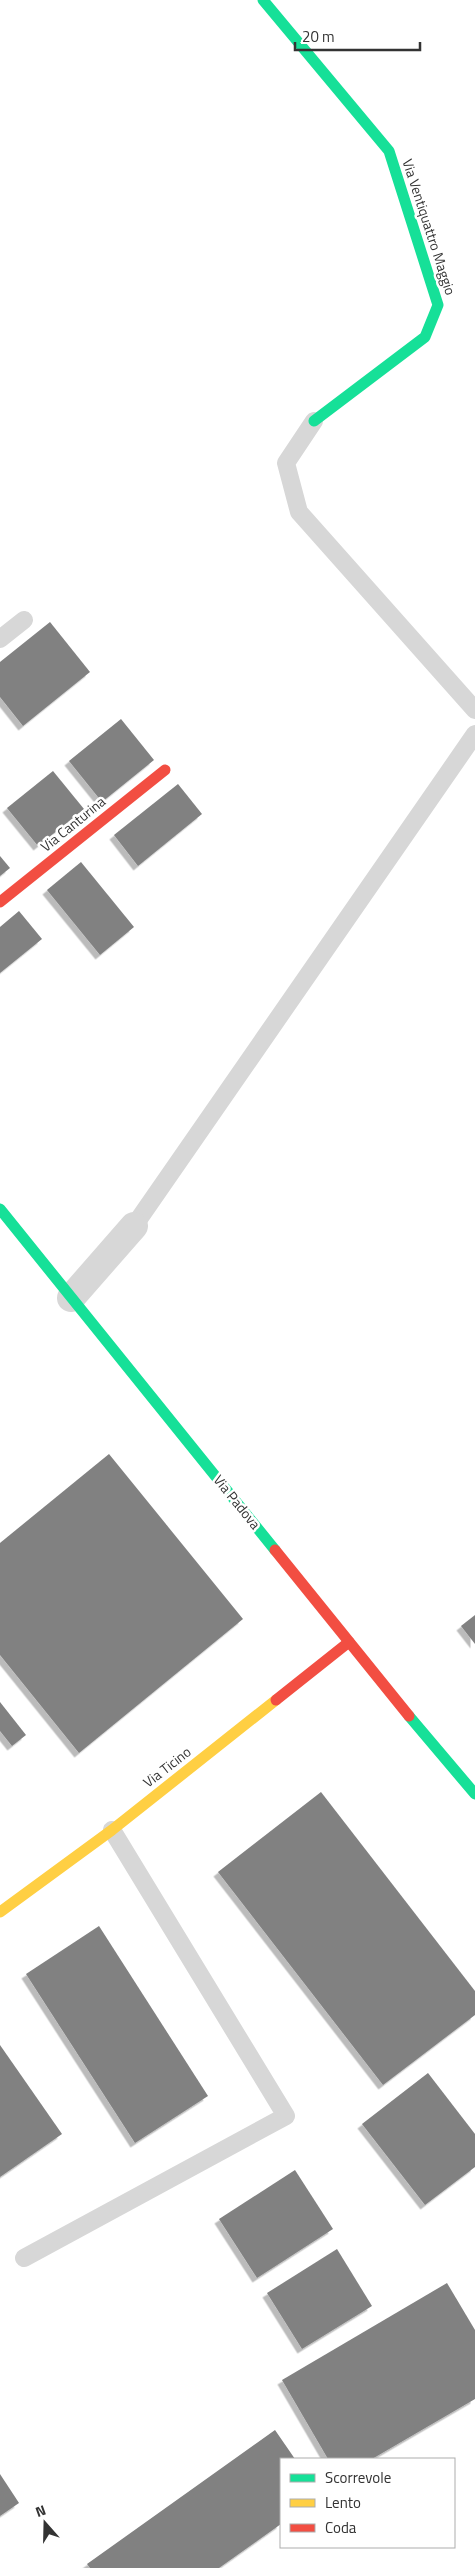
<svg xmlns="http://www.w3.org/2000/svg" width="475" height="2568" viewBox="0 0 475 2568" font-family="'Titillium Web',sans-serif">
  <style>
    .building { fill: #818181; filter: url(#shadow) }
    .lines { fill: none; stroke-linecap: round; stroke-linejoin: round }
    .lane { stroke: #d7d7d7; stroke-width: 18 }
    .street { stroke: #d7d7d7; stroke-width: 28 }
    .fast { stroke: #16e098; stroke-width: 11 }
    .slow { stroke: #ffcf43; stroke-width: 11 }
    .jam { stroke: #f24e42; stroke-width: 11 }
    .labels { text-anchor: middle; stroke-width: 5; stroke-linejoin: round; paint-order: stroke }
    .street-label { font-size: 14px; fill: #333; stroke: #fff }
  </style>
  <defs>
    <filter id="shadow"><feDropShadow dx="-4.5" dy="4.5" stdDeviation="0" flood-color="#0004"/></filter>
  </defs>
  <rect width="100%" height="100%" fill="#fff"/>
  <g class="building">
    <path d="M 50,622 L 90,672 L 23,726 L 0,697 L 0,662 Z"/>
    <path d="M 121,719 L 154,760 L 102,802 L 69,761 Z"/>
    <path d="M 53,771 L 84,809 L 38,846 L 7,808 Z"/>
    <path d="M 178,784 L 202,814 L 138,866 L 114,835 Z"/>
    <path d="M 0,856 L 10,868 L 0,876 Z"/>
    <path d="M 81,862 L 134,927 L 100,955 L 47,890 Z"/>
    <path d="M 19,911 L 42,939 L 0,973 L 0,927 Z"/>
    <path d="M 109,1454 L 243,1619 L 79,1753 L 0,1655 L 0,1543 Z"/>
    <path d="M 475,1615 L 475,1644 L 461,1626 Z"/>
    <path d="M 0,1702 L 26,1735 L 12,1746 L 0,1731 Z"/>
    <path d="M 321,1792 L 475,1991 L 475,2015 L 383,2085 L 218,1872 Z"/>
    <path d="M 99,1926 L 208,2096 L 135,2143 L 26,1974 Z"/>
    <path d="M 0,2045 L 62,2134 L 0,2177 Z"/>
    <path d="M 428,2073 L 475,2134 L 475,2167 L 425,2205 L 362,2124 Z"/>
    <path d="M 295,2170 L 333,2229 L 257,2278 L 219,2219 Z"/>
    <path d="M 337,2249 L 372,2306 L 302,2349 L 267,2293 Z"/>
    <path d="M 447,2283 L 475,2330 L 475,2399 L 372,2459 L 328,2459 L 282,2380 Z"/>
    <path d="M 275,2430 L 295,2459 L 281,2459 L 281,2524 L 219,2568 L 90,2568 L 87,2564 Z"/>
    <path d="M 0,2474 L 19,2503 L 0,2516 Z"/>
  </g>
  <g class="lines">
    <g class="lane">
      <path d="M 314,421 L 286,463 L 299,512 L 475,710"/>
      <path d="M 0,639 L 24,620"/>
      <path d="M 134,1226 L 475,734"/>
      <path d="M 24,2258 L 286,2116 L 112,1830"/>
    </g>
    <path class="street" d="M 71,1298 L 134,1226"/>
    <g class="fast">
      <path d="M 263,0 L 389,151 L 438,305 L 425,337 L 314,421"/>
      <path d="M 0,1209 L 275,1550"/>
      <path d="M 409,1716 L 475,1794"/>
    </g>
    <path class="slow" d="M 0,1912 L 112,1830 L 276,1700"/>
    <g class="jam">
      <path d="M 0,902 L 165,770"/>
      <path d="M 275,1550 L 409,1716"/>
      <path d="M 276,1700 L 349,1642"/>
    </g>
  </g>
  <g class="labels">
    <g class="street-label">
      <text transform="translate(429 227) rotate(72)" y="5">Via Ventiquattro Maggio</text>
      <text transform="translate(73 824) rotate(-39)" y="5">Via Canturina</text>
      <text transform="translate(237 1502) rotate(51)" y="5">Via Padova</text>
      <text transform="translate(167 1767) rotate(-38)" y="5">Via Ticino</text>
    </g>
  </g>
  <rect x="280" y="2458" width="175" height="90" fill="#ffffff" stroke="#adadad"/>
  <rect x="290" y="2474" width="25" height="8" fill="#16e098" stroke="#adadad"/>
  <text x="325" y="2483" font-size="15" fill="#333333">Scorrevole</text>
  <rect x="290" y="2499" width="25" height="8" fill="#ffcf43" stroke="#adadad"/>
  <text x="325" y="2508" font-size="15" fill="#333333">Lento</text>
  <rect x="290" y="2524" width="25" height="8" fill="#f24e42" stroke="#adadad"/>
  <text x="325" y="2533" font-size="15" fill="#333333">Coda</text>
  <g transform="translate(45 2523) rotate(340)" stroke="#ffffff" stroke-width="4" paint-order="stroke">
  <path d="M0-4L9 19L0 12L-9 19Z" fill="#333333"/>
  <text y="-8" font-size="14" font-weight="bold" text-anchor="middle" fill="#333333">N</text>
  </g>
  <path d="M295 42v8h125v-8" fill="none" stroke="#333333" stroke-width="2.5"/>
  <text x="302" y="42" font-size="15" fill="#333333" stroke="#ffffff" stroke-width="4" paint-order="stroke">20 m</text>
</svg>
